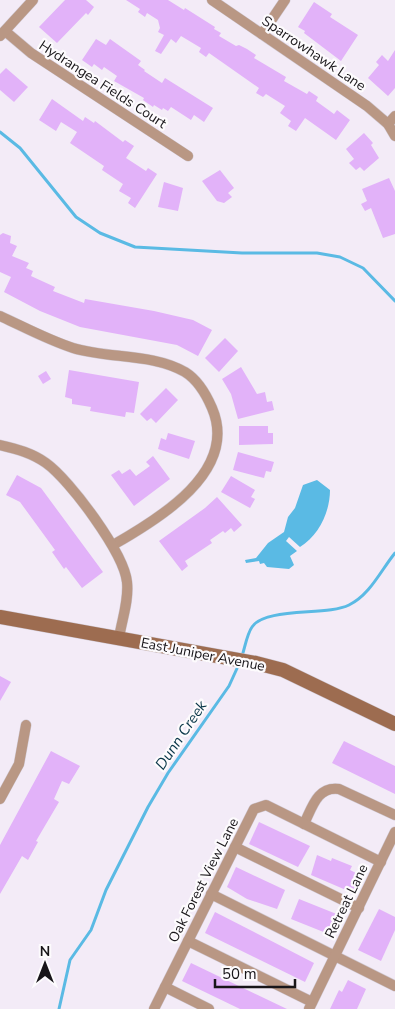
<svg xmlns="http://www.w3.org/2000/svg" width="395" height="1009" viewBox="0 0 395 1009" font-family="'Nunito Sans',sans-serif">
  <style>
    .water { fill: #5abae4 }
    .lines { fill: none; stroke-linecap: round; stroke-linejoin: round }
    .stream { stroke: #5abae4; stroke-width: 3 }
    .building { fill: #e2b2f9 }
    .street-casing { stroke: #d0c9d3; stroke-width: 11 }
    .secondary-casing { stroke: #d0c9d3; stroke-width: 15 }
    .street { stroke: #b99784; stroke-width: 10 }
    .secondary { stroke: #9d6c50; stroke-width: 14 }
    .labels { text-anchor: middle; stroke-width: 4.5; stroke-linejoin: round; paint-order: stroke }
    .street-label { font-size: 14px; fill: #181519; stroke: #fdfbfd }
    .water-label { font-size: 15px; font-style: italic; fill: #083547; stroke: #fdfbfd }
  </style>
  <rect width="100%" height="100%" fill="#f3ebf7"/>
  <path class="water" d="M 317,480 L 330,490 C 330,512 319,535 300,547 L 289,537 L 286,541 L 297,551 L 290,556 L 294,565 L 289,569 L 267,567 L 264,563 L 260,564 L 259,561 L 246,563 L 245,560 L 256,558 L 268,543 L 284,532 L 288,517 L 295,508 L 303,485 Z"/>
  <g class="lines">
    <g class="stream">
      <path d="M 0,132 L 20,148 L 76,217 L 100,233 L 135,247 L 242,253 L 317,253 L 340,257 L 363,268 L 395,301"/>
      <path d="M 242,656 C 245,647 247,634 252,627 C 265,607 327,616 349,605 C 370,595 381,570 395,553"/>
      <path d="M 59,1009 L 70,960 L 91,930 L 106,890 L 148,807 L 168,773 L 229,686 L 239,664"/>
    </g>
  </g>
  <g class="building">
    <path d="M 65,0 L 86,0 L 94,7 L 88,15 L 86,13 L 57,43 L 39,27 Z"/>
    <path d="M 126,0 L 168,0 L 184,10 L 185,8 L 215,27 L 214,29 L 221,33 L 219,36 L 236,46 L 239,45 L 247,49 L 256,55 L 254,58 L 286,77 L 284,81 L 307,94 L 309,91 L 318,97 L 316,101 L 334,114 L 337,110 L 350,120 L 336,140 L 305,118 L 296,131 L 288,126 L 291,121 L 280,113 L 285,106 L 266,94 L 263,97 L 256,93 L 259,88 L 209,53 L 206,57 L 199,52 L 201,48 L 181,36 L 176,43 L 171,39 L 161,54 L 155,51 L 164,35 L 158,32 L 160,28 L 158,20 L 147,13 L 145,17 L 138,12 L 140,9 Z"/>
    <path d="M 314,2 L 332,14 L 330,17 L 358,35 L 341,61 L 304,33 L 305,31 L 298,27 Z"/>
    <path d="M 96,39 L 106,45 L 110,39 L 141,61 L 138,65 L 145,70 L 144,71 L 162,83 L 165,78 L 213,108 L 204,122 L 194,115 L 191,120 L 171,107 L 168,111 L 163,108 L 162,110 L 154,105 L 153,107 L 143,100 L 144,98 L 114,81 L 117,76 L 104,67 L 102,70 L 94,64 L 92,67 L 82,60 Z"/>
    <path d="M 395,50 L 395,88 L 388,96 L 368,78 L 379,65 L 376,62 L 382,55 L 388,61 Z"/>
    <path d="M 6,68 L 28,87 L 14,102 L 0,90 L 0,74 Z"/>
    <path d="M 52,99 L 83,121 L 85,117 L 94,123 L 95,121 L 123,142 L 125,140 L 134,146 L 126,158 L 146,171 L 148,168 L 157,174 L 135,208 L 128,203 L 131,198 L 119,191 L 123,184 L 102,170 L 104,166 L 70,143 L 77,132 L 61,122 L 56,131 L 39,120 Z"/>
    <path d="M 364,133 L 373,143 L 371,145 L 379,158 L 364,171 L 360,167 L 356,170 L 349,163 L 354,159 L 346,149 Z"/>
    <path d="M 220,170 L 234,188 L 228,193 L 232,197 L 224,203 L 217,201 L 202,181 Z"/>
    <path d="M 389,178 L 395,191 L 395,234 L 383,238 L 371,208 L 365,211 L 361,204 L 367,201 L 362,189 Z"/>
    <path d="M 164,182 L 183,188 L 178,211 L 158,207 Z"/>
    <path d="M 3,233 L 11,236 L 10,243 L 17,246 L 12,256 L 29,263 L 26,268 L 33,271 L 31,276 L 55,287 L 53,291 L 84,303 L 85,299 L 154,311 L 193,320 L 212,330 L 198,356 L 177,345 L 80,327 L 40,311 L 4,292 L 11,277 L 0,272 L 0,235 Z"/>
    <path d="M 225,338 L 238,351 L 219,372 L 205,358 Z"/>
    <path d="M 241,367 L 257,394 L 265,392 L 267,402 L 272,401 L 274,410 L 238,419 L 231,394 L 222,379 Z"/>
    <path d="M 69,370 L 139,382 L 134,413 L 126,412 L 125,417 L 90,411 L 91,407 L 72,404 L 72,399 L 65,397 Z"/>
    <path d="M 46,371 L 51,379 L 43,384 L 38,376 Z"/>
    <path d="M 166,388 L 178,400 L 156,423 L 151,418 L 147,421 L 140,414 Z"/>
    <path d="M 239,426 L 268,426 L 268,433 L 273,433 L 273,444 L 239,445 Z"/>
    <path d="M 168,433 L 195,441 L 189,459 L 158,449 L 161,438 L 166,440 Z"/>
    <path d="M 238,452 L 274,462 L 271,472 L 266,471 L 264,478 L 233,470 Z"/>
    <path d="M 153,456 L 170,479 L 134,506 L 111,475 L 119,470 L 122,474 L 130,469 L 136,476 L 150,466 L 146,462 Z"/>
    <path d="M 17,475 L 41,488 L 103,572 L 82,588 L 66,567 L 64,569 L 52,552 L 55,550 L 20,502 L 6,495 Z"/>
    <path d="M 231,476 L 255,490 L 251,497 L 255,499 L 250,508 L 221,492 Z"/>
    <path d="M 217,497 L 242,525 L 234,532 L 231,528 L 225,533 L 223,531 L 210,540 L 212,543 L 185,561 L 188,566 L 182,571 L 159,541 L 205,508 Z"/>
    <path d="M 0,676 L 11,682 L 0,701 Z"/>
    <path d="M 344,741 L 395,766 L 395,794 L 332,763 Z"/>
    <path d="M 51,751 L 80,766 L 69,784 L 62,781 L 54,799 L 59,802 L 36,841 L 38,842 L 28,860 L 22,856 L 0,894 L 0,845 Z"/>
    <path d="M 259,822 L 310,846 L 298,867 L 249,844 Z"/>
    <path d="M 317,855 L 331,861 L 332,858 L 352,866 L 350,870 L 360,875 L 353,893 L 311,875 Z"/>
    <path d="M 236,867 L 285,890 L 277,909 L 247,899 L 227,887 Z"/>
    <path d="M 299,899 L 339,915 L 331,935 L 291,919 Z"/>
    <path d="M 379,909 L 395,917 L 395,930 L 381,961 L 358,950 Z"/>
    <path d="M 215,912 L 314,963 L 305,982 L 205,933 Z"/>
    <path d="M 191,963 L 287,1009 L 240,1009 L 182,981 Z"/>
    <path d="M 348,980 L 366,989 L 357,1009 L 330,1009 L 339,990 L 342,992 Z"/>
  </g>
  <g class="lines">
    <g class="street-casing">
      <g id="street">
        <path d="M 212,0 L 367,106 L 388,124 L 395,136"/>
        <path d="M 5,31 L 31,53 L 188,156"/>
        <path d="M 262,34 L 285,0"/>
        <path d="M 0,36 L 33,0"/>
        <path d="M 388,124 L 395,116"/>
        <path d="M 0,316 C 24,327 48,340 73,348 C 109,359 152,353 185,372 C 198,380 206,394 212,408 C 239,471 159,519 113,545"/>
        <path d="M 0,445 C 17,449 32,453 46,463 C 70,480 124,553 127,582 C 129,601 122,619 119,638"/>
        <path d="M 0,799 L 19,764 L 26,725"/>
        <path d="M 304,824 C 312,808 317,786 339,789 L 395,815"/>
        <path d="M 235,847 L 359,908"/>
        <path d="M 211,894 L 395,986"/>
        <path d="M 188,941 L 312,1002"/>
        <path d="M 165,987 L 209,1009"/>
        <path d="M 154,1009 L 254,809 L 266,805 L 381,862"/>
        <path d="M 309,1009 L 395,832"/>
      </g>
    </g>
    <g class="secondary-casing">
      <path id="secondary" d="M 0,617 L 256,663 L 283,670 L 395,724"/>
    </g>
    <use href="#street" class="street"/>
    <use href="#secondary" class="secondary"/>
  </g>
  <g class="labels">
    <g class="street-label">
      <text transform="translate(314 53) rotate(34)" y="5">Sparrowhawk Lane</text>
      <text transform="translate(103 84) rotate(33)" y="5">Hydrangea Fields Court</text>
      <text transform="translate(203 654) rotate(11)" y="5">East Juniper Avenue</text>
      <text transform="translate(203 880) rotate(-63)" y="5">Oak Forest View Lane</text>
      <text transform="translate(346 901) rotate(-64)" y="5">Retreat Lane</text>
    </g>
    <g class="water-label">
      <text transform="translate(181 735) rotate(-56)" y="5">Dunn Creek</text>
    </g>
  </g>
  <g transform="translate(45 964)" stroke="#fdfbfd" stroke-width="4" paint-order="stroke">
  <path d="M0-4L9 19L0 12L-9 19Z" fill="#181519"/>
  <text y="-8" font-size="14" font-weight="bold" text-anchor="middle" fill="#181519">N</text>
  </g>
  <path d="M215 979v8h80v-8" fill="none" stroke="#181519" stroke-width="2.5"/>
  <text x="222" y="979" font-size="15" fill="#181519" stroke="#fdfbfd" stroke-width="4" paint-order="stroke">50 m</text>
</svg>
